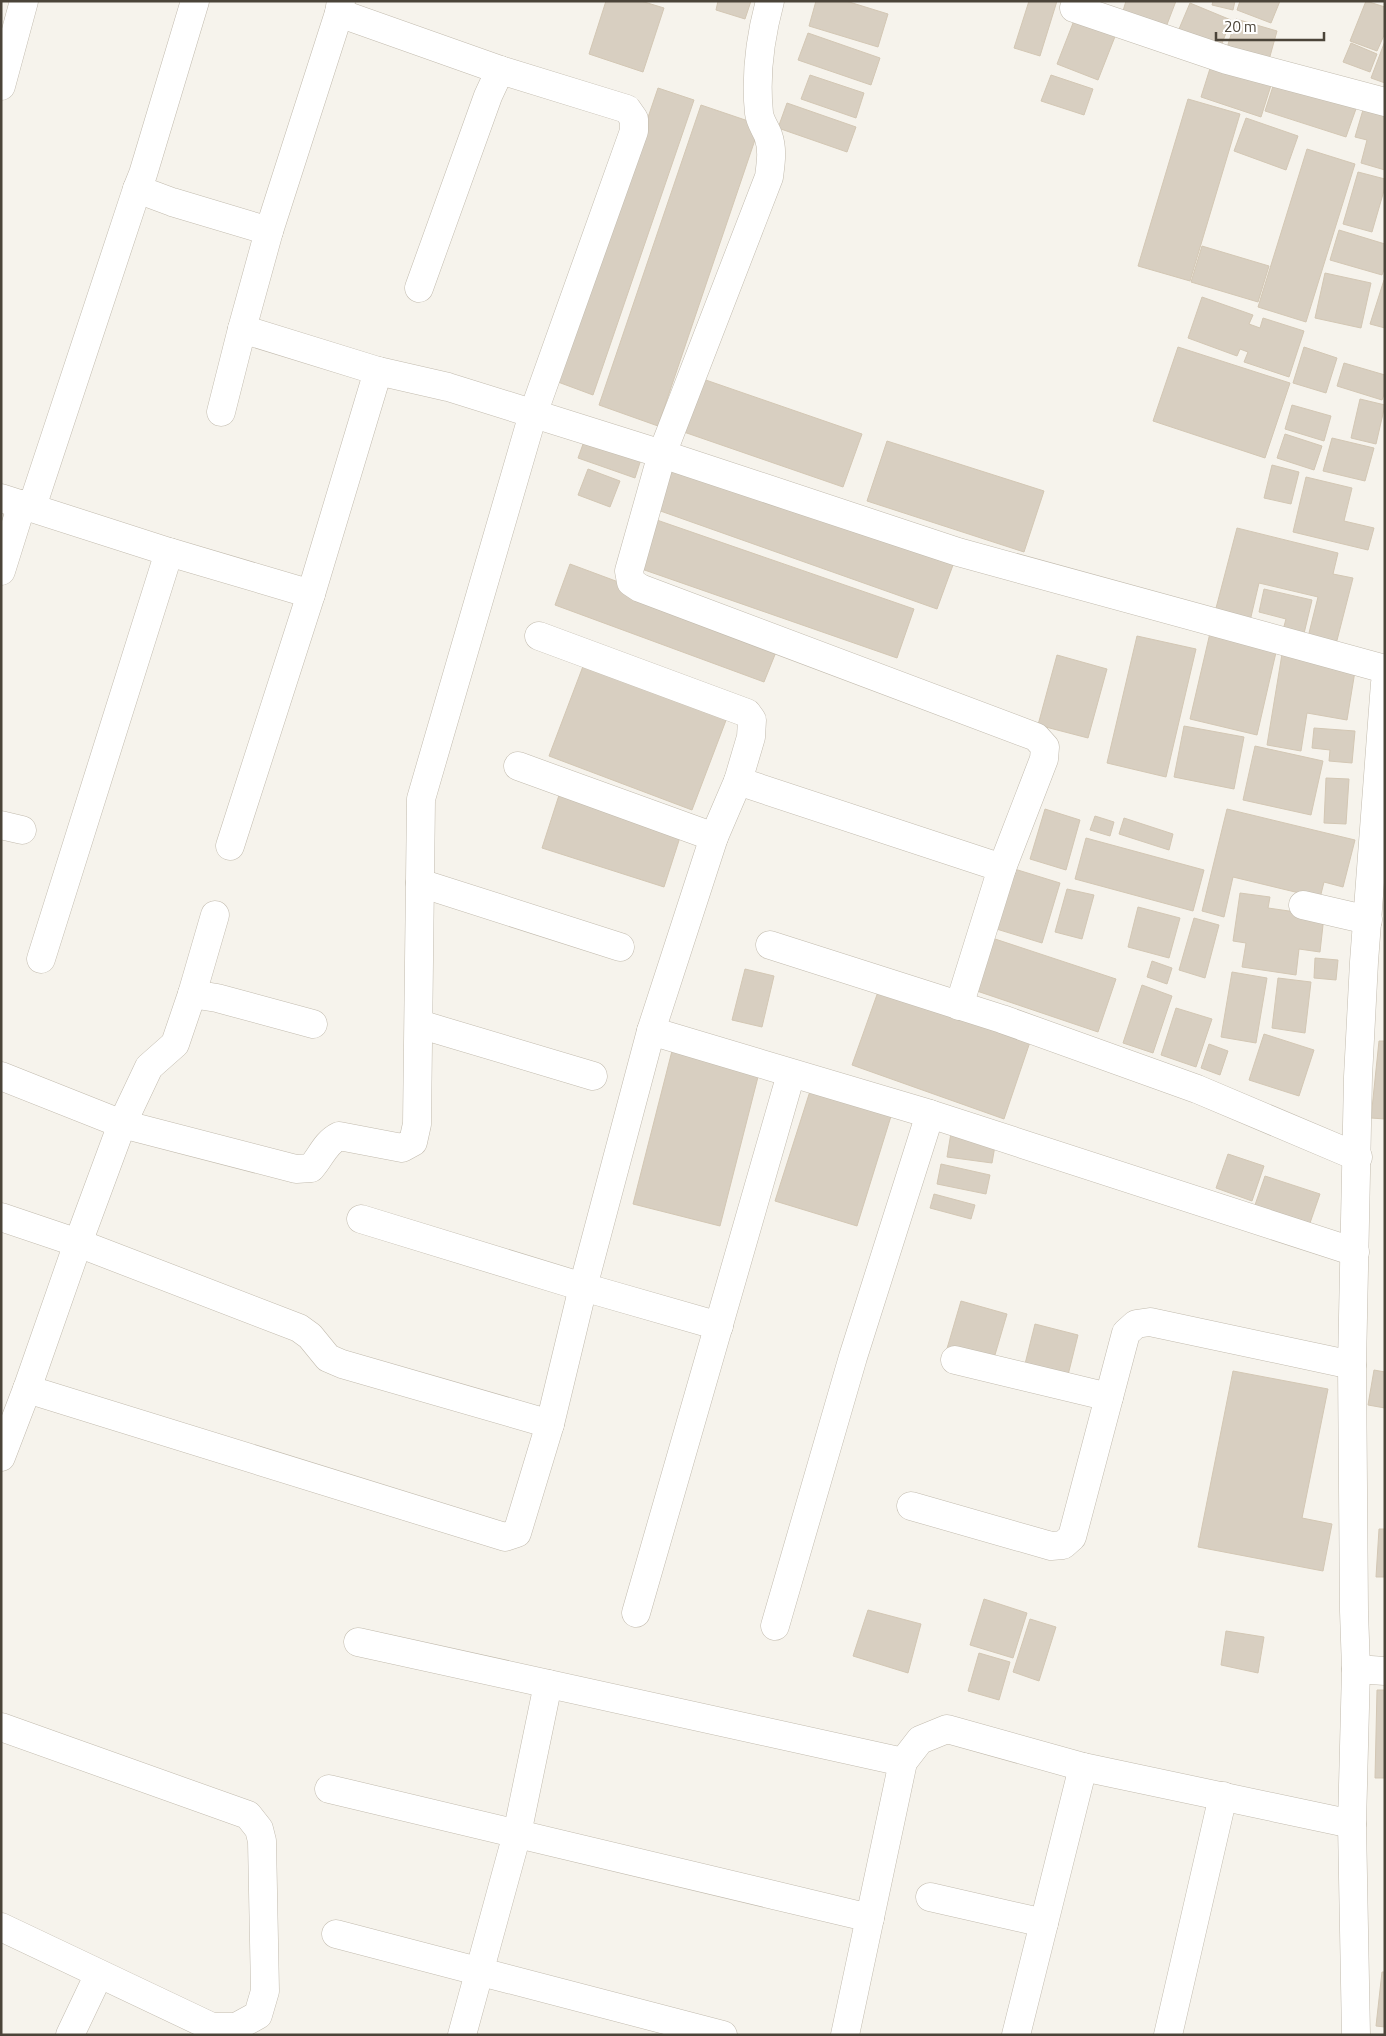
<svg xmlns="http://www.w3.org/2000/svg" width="1386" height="2036" viewBox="0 0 1386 2036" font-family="'Titillium Web',sans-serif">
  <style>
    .building { fill: #d8cfc1; stroke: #d3c7b4 }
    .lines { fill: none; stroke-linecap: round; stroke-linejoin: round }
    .minor-casing { stroke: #c2bbae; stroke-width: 29 }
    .minor { stroke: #fff; stroke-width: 28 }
  </style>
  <rect width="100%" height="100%" fill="#f6f3ec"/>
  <g class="building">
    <path d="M 606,1 L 641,1 L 664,8 L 643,72 L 589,54 Z"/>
    <path d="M 718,1 L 751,1 L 745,19 L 716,10 Z"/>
    <path d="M 816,1 L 846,1 L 888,14 L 878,47 L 809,26 Z"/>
    <path d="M 1029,1 L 1057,1 L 1040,56 L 1014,48 Z"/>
    <path d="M 1126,1 L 1176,1 L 1166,27 L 1123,11 Z"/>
    <path d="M 1213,1 L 1235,1 L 1233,10 L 1212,5 Z"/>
    <path d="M 1240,1 L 1280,1 L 1271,23 L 1237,10 Z"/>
    <path d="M 1366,1 L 1385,7 L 1385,33 L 1377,51 L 1350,41 Z"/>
    <path d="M 1190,3 L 1231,20 L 1221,46 L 1179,29 Z"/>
    <path d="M 1075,18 L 1116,34 L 1098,80 L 1057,64 Z"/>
    <path d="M 1236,19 L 1277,31 L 1267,67 L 1225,54 Z"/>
    <path d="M 808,33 L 880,58 L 871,85 L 798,60 Z"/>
    <path d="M 1385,41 L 1385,83 L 1371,78 Z"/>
    <path d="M 1351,43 L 1377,54 L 1370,72 L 1343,62 Z"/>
    <path d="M 1213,59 L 1273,79 L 1261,117 L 1201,97 Z"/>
    <path d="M 810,75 L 864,93 L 856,118 L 801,99 Z"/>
    <path d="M 1051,75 L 1093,89 L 1084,115 L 1041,101 Z"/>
    <path d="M 1275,80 L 1357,106 L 1346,137 L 1265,111 Z"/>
    <path d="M 658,88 L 694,100 L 593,395 L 558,382 Z"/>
    <path d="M 1188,99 L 1240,114 L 1190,281 L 1138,266 Z"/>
    <path d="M 787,103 L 856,127 L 847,152 L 778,128 Z"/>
    <path d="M 1365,103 L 1385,108 L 1385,170 L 1361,163 L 1367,140 L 1355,137 Z"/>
    <path d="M 701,105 L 760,125 L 658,426 L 599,405 Z"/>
    <path d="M 1246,118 L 1298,136 L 1286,170 L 1234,151 Z"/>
    <path d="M 1307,149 L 1355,164 L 1306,322 L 1258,307 Z"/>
    <path d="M 1358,172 L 1385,179 L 1385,187 L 1372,232 L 1343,224 Z"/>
    <path d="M 1339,230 L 1385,244 L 1385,267 L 1382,275 L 1330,260 Z"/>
    <path d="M 1202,246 L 1269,266 L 1258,302 L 1191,282 Z"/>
    <path d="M 1325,273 L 1371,283 L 1361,328 L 1315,318 Z"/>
    <path d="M 1384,280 L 1385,280 L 1385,328 L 1370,324 Z"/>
    <path d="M 1202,297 L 1253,315 L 1249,324 L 1260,328 L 1263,318 L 1304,331 L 1289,377 L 1244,362 L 1248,352 L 1240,349 L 1237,356 L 1188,338 Z"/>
    <path d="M 1178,347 L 1290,383 L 1265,458 L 1153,421 Z"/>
    <path d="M 1304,347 L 1337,358 L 1326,393 L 1293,383 Z"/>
    <path d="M 1344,363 L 1385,375 L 1385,392 L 1382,400 L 1337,386 Z"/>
    <path d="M 697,377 L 862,434 L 843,487 L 678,430 Z"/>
    <path d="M 1360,399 L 1385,405 L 1376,444 L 1351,438 Z"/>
    <path d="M 1292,405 L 1331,416 L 1324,441 L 1285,429 Z"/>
    <path d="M 587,433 L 643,453 L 635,478 L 578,458 Z"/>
    <path d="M 1285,434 L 1322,446 L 1314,470 L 1277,458 Z"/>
    <path d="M 1332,438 L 1374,448 L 1365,481 L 1323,471 Z"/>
    <path d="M 887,441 L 1044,491 L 1024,552 L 867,501 Z"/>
    <path d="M 668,463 L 953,565 L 937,609 L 652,508 Z"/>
    <path d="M 1272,465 L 1299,472 L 1291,504 L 1264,498 Z"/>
    <path d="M 588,469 L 620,481 L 610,507 L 578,495 Z"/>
    <path d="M 1306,477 L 1352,488 L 1344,521 L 1374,528 L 1368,550 L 1293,532 Z"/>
    <path d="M 651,518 L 914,609 L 897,658 L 633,566 Z"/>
    <path d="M 1237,528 L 1338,553 L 1333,574 L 1353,578 L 1334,652 L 1306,645 L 1318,597 L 1259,583 L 1250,621 L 1215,612 Z"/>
    <path d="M 570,564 L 780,642 L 764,682 L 555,605 Z"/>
    <path d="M 1264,589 L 1312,600 L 1302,642 L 1281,637 L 1286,619 L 1259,612 Z"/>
    <path d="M 1210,633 L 1277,648 L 1257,735 L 1190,719 Z"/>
    <path d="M 1137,636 L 1196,649 L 1166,777 L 1107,763 Z"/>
    <path d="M 1283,648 L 1356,665 L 1347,720 L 1307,713 L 1301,751 L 1267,745 Z"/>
    <path d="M 1057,655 L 1107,669 L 1088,738 L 1038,725 Z"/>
    <path d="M 585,661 L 728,715 L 692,810 L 549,756 Z"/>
    <path d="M 1184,726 L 1244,737 L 1234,789 L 1174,777 Z"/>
    <path d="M 1314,728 L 1355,731 L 1352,763 L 1329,761 L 1330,750 L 1312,748 Z"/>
    <path d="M 1255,746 L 1323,761 L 1311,815 L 1243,800 Z"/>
    <path d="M 1326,778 L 1349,779 L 1346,824 L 1324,823 Z"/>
    <path d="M 561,789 L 683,828 L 664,887 L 542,848 Z"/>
    <path d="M 1045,809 L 1080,820 L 1066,870 L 1030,859 Z"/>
    <path d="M 1227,809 L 1355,840 L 1343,887 L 1324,882 L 1320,898 L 1233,877 L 1224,917 L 1202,911 Z"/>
    <path d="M 1095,816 L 1114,822 L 1110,836 L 1090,830 Z"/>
    <path d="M 1124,818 L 1173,834 L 1169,850 L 1119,834 Z"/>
    <path d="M 1086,838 L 1204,870 L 1193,911 L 1075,879 Z"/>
    <path d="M 1008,867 L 1060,883 L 1042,943 L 990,927 Z"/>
    <path d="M 1067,889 L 1094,895 L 1082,939 L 1055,932 Z"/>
    <path d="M 1240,893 L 1270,897 L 1268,908 L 1324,916 L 1320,952 L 1299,949 L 1296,975 L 1242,967 L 1246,943 L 1233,941 Z"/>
    <path d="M 1138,907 L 1180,918 L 1169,958 L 1128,947 Z"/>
    <path d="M 1194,918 L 1219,925 L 1205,978 L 1179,970 Z"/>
    <path d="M 986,936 L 1116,979 L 1098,1032 L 968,988 Z"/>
    <path d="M 1315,958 L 1338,960 L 1336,980 L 1314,978 Z"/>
    <path d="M 1152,961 L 1172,968 L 1167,984 L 1147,977 Z"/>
    <path d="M 745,969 L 774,976 L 762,1027 L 732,1020 Z"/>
    <path d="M 1232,972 L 1267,978 L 1256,1043 L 1221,1037 Z"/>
    <path d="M 1278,978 L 1311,982 L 1305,1033 L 1272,1028 Z"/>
    <path d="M 1142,985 L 1172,996 L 1153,1053 L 1123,1043 Z"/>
    <path d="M 879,989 L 1030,1042 L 1004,1119 L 852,1065 Z"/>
    <path d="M 1176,1008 L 1212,1019 L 1196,1067 L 1161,1055 Z"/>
    <path d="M 1264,1034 L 1314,1050 L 1299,1096 L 1249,1080 Z"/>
    <path d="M 1379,1041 L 1385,1041 L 1385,1119 L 1371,1118 Z"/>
    <path d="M 1209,1044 L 1228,1051 L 1220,1075 L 1201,1068 Z"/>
    <path d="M 673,1047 L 760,1069 L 720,1226 L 633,1204 Z"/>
    <path d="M 811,1088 L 892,1113 L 857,1226 L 775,1201 Z"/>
    <path d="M 951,1133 L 996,1140 L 992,1163 L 947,1157 Z"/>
    <path d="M 1228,1154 L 1264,1166 L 1252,1201 L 1216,1188 Z"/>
    <path d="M 941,1164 L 990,1175 L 986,1194 L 937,1184 Z"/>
    <path d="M 1265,1176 L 1320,1194 L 1310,1223 L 1255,1205 Z"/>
    <path d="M 934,1194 L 975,1205 L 971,1219 L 930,1208 Z"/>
    <path d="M 961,1301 L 1007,1314 L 992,1365 L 946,1352 Z"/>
    <path d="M 1035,1324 L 1078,1335 L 1067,1379 L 1024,1368 Z"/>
    <path d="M 1374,1370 L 1385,1372 L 1385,1408 L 1368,1405 Z"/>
    <path d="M 1233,1371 L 1328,1389 L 1302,1518 L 1332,1524 L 1323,1571 L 1198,1547 Z"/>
    <path d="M 1379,1529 L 1385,1529 L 1385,1577 L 1376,1577 Z"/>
    <path d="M 984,1599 L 1027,1613 L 1013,1658 L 970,1645 Z"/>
    <path d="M 868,1610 L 921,1624 L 908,1673 L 853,1656 Z"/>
    <path d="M 1030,1619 L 1056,1627 L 1039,1681 L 1013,1672 Z"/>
    <path d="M 1226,1631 L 1264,1637 L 1258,1673 L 1221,1665 Z"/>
    <path d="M 979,1653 L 1010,1662 L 999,1700 L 968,1691 Z"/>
    <path d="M 1377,1690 L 1385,1690 L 1385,1778 L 1375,1778 Z"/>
    <path d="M 1382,1972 L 1385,1972 L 1385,2027 L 1376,2026 Z"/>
  </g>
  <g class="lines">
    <g class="minor-casing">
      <g id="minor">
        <path d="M 195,1 L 143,174 L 137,189 L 172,202 L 269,231"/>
        <path d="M 341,1 L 339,13 L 500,70 L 488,96 L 419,288"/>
        <path d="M 770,1 C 760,38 755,75 759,113 C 760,121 765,128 768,135 C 773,149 771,162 769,177 L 662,454 L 629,571 L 631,582 L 640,588 L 1036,737 L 1045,747 L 1044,759 L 1002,868"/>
        <path d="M 1074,8 L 1227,60 L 1385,102"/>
        <path d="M 1,86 L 24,1"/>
        <path d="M 242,329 L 378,371"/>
        <path d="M 221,412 L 242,329 L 269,231 L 339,13"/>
        <path d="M 1,498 L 169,552 L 311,594 L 378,371 L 448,387 L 662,454 L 958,552 L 1385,669"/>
        <path d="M 32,507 L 137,189"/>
        <path d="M 1,571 L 22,504"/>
        <path d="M 539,636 L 747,713 L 752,720 L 751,737 L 738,781 L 714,837 L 651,1031 L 930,1114 L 1355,1252"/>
        <path d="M 518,766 L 714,837"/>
        <path d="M 738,781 L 1002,868 L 959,1006"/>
        <path d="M 1,825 L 22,830"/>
        <path d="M 230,846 L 311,594"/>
        <path d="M 420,883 L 620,947"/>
        <path d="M 1303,905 L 1368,920"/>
        <path d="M 770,945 L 1002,1019 L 1197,1089 L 1358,1157"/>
        <path d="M 41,959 L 169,552"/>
        <path d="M 192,994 L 215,915"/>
        <path d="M 313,1024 L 217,998 L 192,994 L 175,1044 L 149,1067 L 122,1124 L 296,1169 L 311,1168 C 321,1157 325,1143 339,1136 L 402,1148 L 413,1142 L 417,1124 L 421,799 L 533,414 L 634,131 L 634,119 L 627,109 L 500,70"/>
        <path d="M 419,1024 L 593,1076"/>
        <path d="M 1,1076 L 122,1124 L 78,1243 L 299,1328 L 310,1336 L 328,1358 L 342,1364 L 550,1424 L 583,1287 L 651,1031"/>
        <path d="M 1,1217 L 78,1243 L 27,1389 L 505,1537 L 517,1533 L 550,1424"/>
        <path d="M 361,1219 L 583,1287 L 719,1326"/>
        <path d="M 955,1360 L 1109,1397"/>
        <path d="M 1,1457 L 27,1389"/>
        <path d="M 911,1506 L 1051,1546 L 1063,1545 L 1072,1537 L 1126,1333 L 1136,1324 L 1150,1322 L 1352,1365"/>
        <path d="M 636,1613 L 791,1074"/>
        <path d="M 775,1626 L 853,1357 L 930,1114"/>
        <path d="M 358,1642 L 903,1762"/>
        <path d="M 1356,1669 L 1385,1671"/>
        <path d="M 1,1727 L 248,1815 L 259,1829 L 262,1841 L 265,1991 L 258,2015 L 236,2027 L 212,2027 L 1,1927"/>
        <path d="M 329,1789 L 870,1918"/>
        <path d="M 930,1897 L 1044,1923 L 1083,1767"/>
        <path d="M 336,1934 L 723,2035"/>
        <path d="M 70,2035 L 99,1974"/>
        <path d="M 462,2035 L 517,1834 L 548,1684"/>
        <path d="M 845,2035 L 903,1762 L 920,1740 L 947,1729 L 1083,1767 L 1352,1824"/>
        <path d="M 1016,2035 L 1044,1923"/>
        <path d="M 1168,2035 L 1223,1796"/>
        <path d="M 1356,2035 L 1352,1824 L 1356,1669 L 1354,1611 L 1352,1365 L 1358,1077 L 1364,962 L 1385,683"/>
      </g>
    </g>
    <use href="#minor" class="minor"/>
  </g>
  <rect width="1386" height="2036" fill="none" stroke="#4b4439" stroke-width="5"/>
  <path d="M1216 32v8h108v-8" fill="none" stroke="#4b4439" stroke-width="2.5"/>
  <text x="1224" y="32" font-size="15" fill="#4b4439" stroke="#ffffff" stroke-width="4" paint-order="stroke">20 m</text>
</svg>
